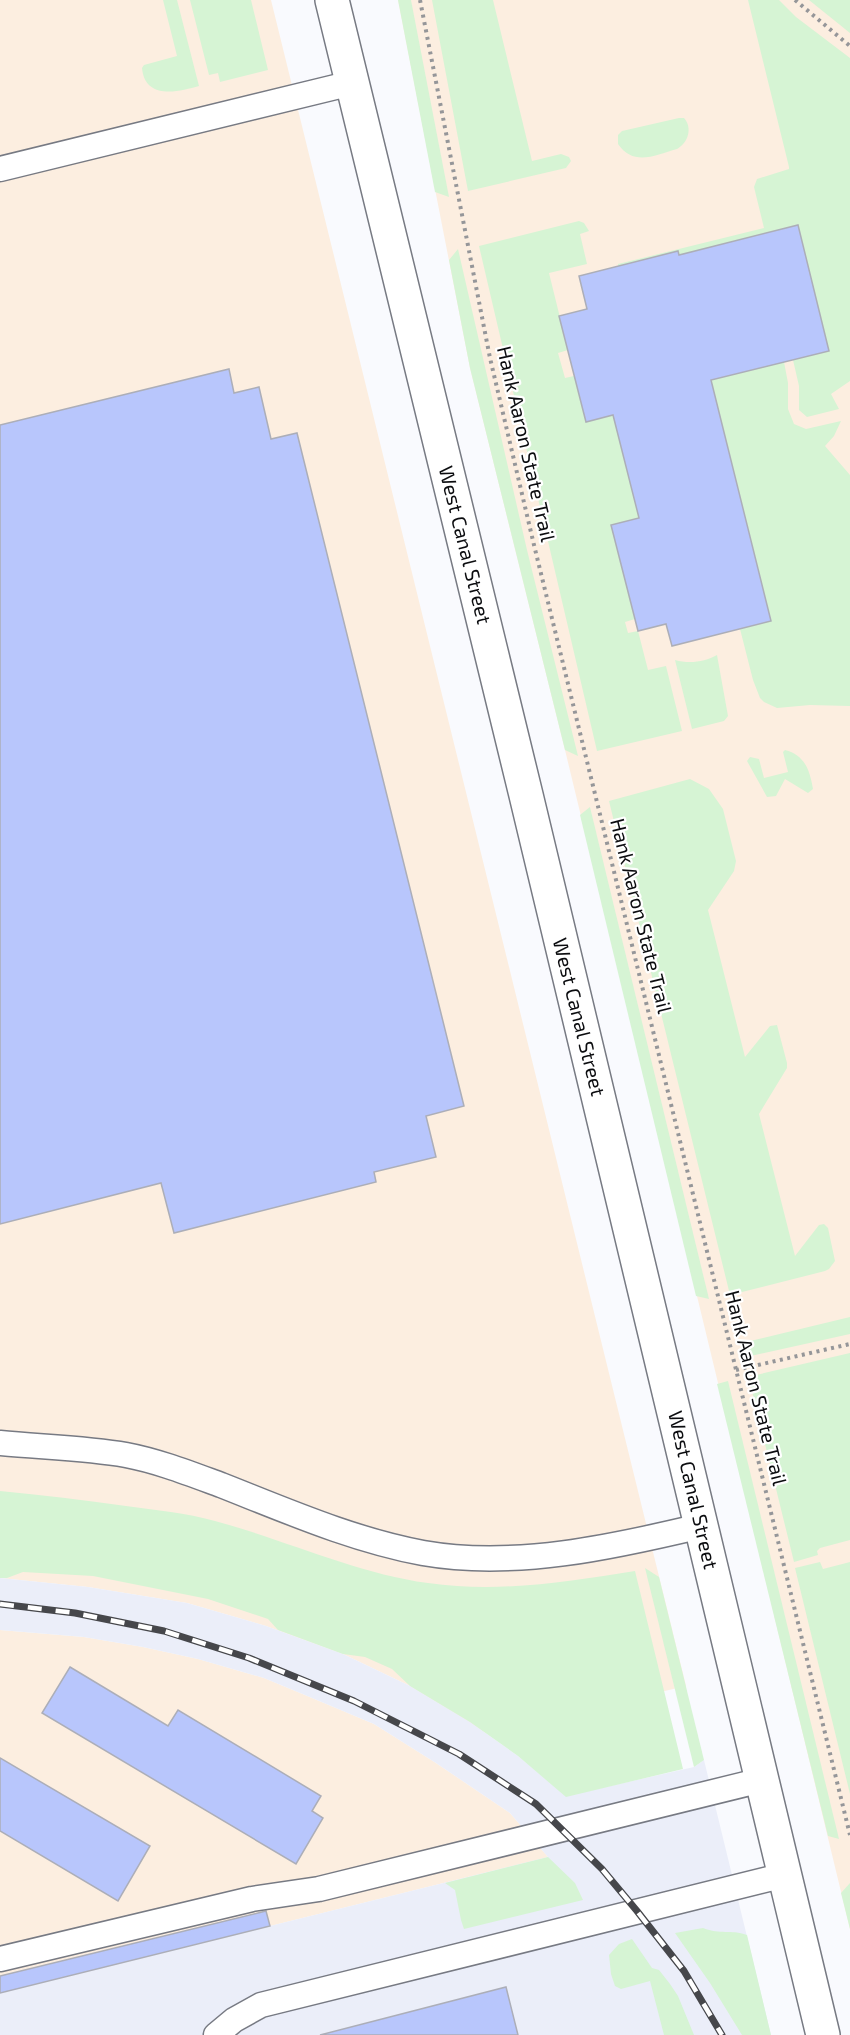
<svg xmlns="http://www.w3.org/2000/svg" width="850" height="2035" viewBox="0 0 850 2035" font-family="'Exo 2',sans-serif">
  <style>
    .commercial { fill: #fceee0 }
    .built { fill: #ebeef9 }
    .green { fill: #d6f4d4 }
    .building { fill: #b8c6fc; stroke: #acaeb8; stroke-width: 1.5 }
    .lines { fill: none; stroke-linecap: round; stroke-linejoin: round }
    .lane-casing { stroke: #777a83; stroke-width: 27 }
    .secondary-casing { stroke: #777a83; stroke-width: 36 }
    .path { stroke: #959699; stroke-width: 4; stroke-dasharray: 3 4.5; stroke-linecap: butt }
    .lane { stroke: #fff; stroke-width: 24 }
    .secondary { stroke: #fff; stroke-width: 33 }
    .rail-casing { stroke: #46474b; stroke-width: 7 }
    .rail { stroke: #fff; stroke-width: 4.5; stroke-dasharray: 14; stroke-linecap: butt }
    .labels { text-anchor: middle; stroke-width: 4.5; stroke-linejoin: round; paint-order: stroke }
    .street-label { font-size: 20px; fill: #0b0c0f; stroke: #fff }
  </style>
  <rect width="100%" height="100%" fill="#f9fafe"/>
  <g class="commercial">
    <path d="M 0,0 L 271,0 L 686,1686 L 486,1733 L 410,1686 L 343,1654 L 266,1626 L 187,1603 L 88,1587 L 0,1578 Z"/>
    <path d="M 398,0 L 850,0 L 850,1929 L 565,750 L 470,368 Z"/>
    <path d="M 0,1630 L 84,1637 L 143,1647 L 198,1659 L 264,1678 L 305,1695 L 374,1724 L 436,1763 L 510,1813 L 548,1857 L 0,1993 Z"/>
  </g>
  <path class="built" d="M 0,1578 L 88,1587 L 187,1603 L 266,1626 L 343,1654 L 410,1686 L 470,1722 L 518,1756 L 566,1796 L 694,1767 L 704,1760 L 771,2035 L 0,2035 L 0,1993 L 548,1857 L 510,1813 L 436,1763 L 374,1724 L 305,1695 L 264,1678 L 198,1659 L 143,1647 L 84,1637 L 0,1630 Z"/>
  <g class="green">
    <path d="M 163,0 L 177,0 L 199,86 C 178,92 145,100 142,68 L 144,65 L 177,56 Z"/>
    <path d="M 190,0 L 251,0 L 268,70 L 220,82 L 218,73 L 209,75 Z"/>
    <path d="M 398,0 L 411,0 L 449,197 L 435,192 Z"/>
    <path d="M 432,0 L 493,0 L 532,161 L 561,154 L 569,157 L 571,161 L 566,168 L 468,191 Z"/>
    <path d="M 748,0 L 779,0 L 796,17 L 850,58 L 850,381 L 831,394 L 839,409 L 807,417 L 799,410 L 799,386 L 793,360 L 829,351 L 797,225 L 679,255 L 678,251 L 618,266 L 618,264 L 764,228 L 754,187 L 757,179 L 789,169 L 789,167 Z"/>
    <path d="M 809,0 L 850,0 L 850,33 Z"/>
    <path d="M 679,118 L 684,118 C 693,128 688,143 677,149 C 655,155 634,167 618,144 L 618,135 L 622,131 Z"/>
    <path d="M 579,221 L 584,223 L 589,231 L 580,234 L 587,264 L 549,273 L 568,350 L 558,353 L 565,378 L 574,376 L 586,422 L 613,415 L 639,518 L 612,526 L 635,619 L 625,622 L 628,633 L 638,631 L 648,670 L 666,666 L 682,731 L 597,751 L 479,246 Z"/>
    <path d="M 458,249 L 527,550 L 578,756 L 565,750 L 470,368 L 449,260 Z"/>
    <path d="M 784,362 L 788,383 L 788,409 L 794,424 L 806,429 L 841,421 L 834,436 L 825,446 L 850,475 L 850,706 L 810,705 L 777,708 L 764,702 L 760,698 L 753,680 L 740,629 L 771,620 L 711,380 Z"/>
    <path d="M 717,655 L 728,716 L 724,721 L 692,729 L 675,660 C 689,664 705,662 717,655 Z"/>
    <path d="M 785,750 C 805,755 810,771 813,789 L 808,793 L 785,779 L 776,796 L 767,797 L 747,761 L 750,757 L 759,759 L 764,778 L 788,772 L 783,752 Z"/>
    <path d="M 690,779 L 709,789 L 723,809 L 736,861 L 734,871 L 708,910 L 745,1057 L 770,1026 L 777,1025 L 787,1063 L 787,1068 L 759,1114 L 795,1256 L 819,1225 L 824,1224 L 828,1228 L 835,1261 L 829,1269 L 825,1271 L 730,1295 L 609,801 Z"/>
    <path d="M 590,807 L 709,1299 L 696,1296 L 580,815 Z"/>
    <path d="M 850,1317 L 850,1334 L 746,1357 L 742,1343 Z"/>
    <path d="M 850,1353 L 850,1540 L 820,1548 L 817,1551 L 818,1555 L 794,1562 L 750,1383 L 756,1375 Z"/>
    <path d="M 728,1381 L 839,1839 L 828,1836 L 717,1384 Z"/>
    <path d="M 0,1491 C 42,1495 84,1500 126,1506 C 156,1510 186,1513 215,1521 C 286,1540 355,1573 428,1583 C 498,1593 567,1582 635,1571 L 683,1769 L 566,1797 L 518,1756 L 470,1722 L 410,1686 L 392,1669 L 365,1657 L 343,1654 L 278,1630 L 268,1619 L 208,1599 L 93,1576 L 23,1572 L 7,1578 L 0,1578 Z"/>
    <path d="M 820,1562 L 823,1569 L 850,1562 L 850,1794 L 795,1568 Z"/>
    <path d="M 645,1568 L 659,1577 L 704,1760 L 694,1767 Z"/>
    <path d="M 548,1857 L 575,1883 L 583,1900 L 464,1929 L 461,1920 L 455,1890 L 445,1883 Z"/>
    <path d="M 850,1883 L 850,1929 L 841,1893 Z"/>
    <path d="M 703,1928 C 721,1935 730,1929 747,1935 L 771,2035 L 742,2035 L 710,1983 L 675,1933 Z"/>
    <path d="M 632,1939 L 652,1968 L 659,1970 L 670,1984 L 678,1996 L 694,2035 L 664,2035 L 650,1981 L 621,1989 L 615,1986 L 611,1974 L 609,1955 L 619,1944 Z"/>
  </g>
  <g class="building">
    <path d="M 798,225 L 829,351 L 711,380 L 771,621 L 672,646 L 666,624 L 638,631 L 611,525 L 639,518 L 613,415 L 586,422 L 559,316 L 587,309 L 579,276 L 678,251 L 679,255 Z"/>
    <path d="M 229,369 L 234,393 L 259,387 L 271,439 L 297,433 L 464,1106 L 426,1116 L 436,1157 L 374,1172 L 376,1182 L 174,1233 L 161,1183 L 0,1224 L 0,425 Z"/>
    <path d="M 70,1667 L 168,1726 L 178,1710 L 321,1796 L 312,1811 L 323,1818 L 296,1864 L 42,1713 Z"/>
    <path d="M 0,1758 L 150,1846 L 118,1901 L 0,1831 Z"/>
    <path d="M 266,1911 L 270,1926 L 0,1993 L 0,1976 Z"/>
    <path d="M 506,1987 L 518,2035 L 320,2035 Z"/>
  </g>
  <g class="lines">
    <g class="lane-casing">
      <g id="lane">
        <path d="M 0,169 L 352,83"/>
        <path d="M 0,1443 C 41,1447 86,1448 126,1455 C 158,1461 191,1474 221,1485 C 287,1511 353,1540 423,1553 C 514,1569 613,1547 701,1526"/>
        <path d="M 0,1959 L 252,1899 L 319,1889 L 762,1780"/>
        <path d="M 216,2035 L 234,2020 L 261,2005 L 785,1875"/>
      </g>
    </g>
    <g class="secondary-casing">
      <path id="secondary" d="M 332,0 L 526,795 L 823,2035"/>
    </g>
    <g class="path">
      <path d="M 420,0 L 490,358 L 534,545 L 850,1835"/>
      <path d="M 795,0 L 850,46"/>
      <path d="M 736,1370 L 850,1344"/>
    </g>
    <use href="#lane" class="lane"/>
    <use href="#secondary" class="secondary"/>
    <g class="rail-casing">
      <path id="rail" d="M 0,1604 L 75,1613 L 164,1631 L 249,1658 L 354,1701 L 459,1754 L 536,1804 L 602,1869 L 637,1911 L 684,1971 L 722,2035"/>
    </g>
    <use href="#rail" class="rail"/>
  </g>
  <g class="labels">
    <g class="street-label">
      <text transform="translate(526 444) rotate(77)" y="7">Hank Aaron State Trail</text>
      <text transform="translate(465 545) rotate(76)" y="7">West Canal Street</text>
      <text transform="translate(641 916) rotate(76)" y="7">Hank Aaron State Trail</text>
      <text transform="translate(579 1017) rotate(76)" y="7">West Canal Street</text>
      <text transform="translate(756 1388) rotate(76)" y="7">Hank Aaron State Trail</text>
      <text transform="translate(693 1490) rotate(77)" y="7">West Canal Street</text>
    </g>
  </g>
</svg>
